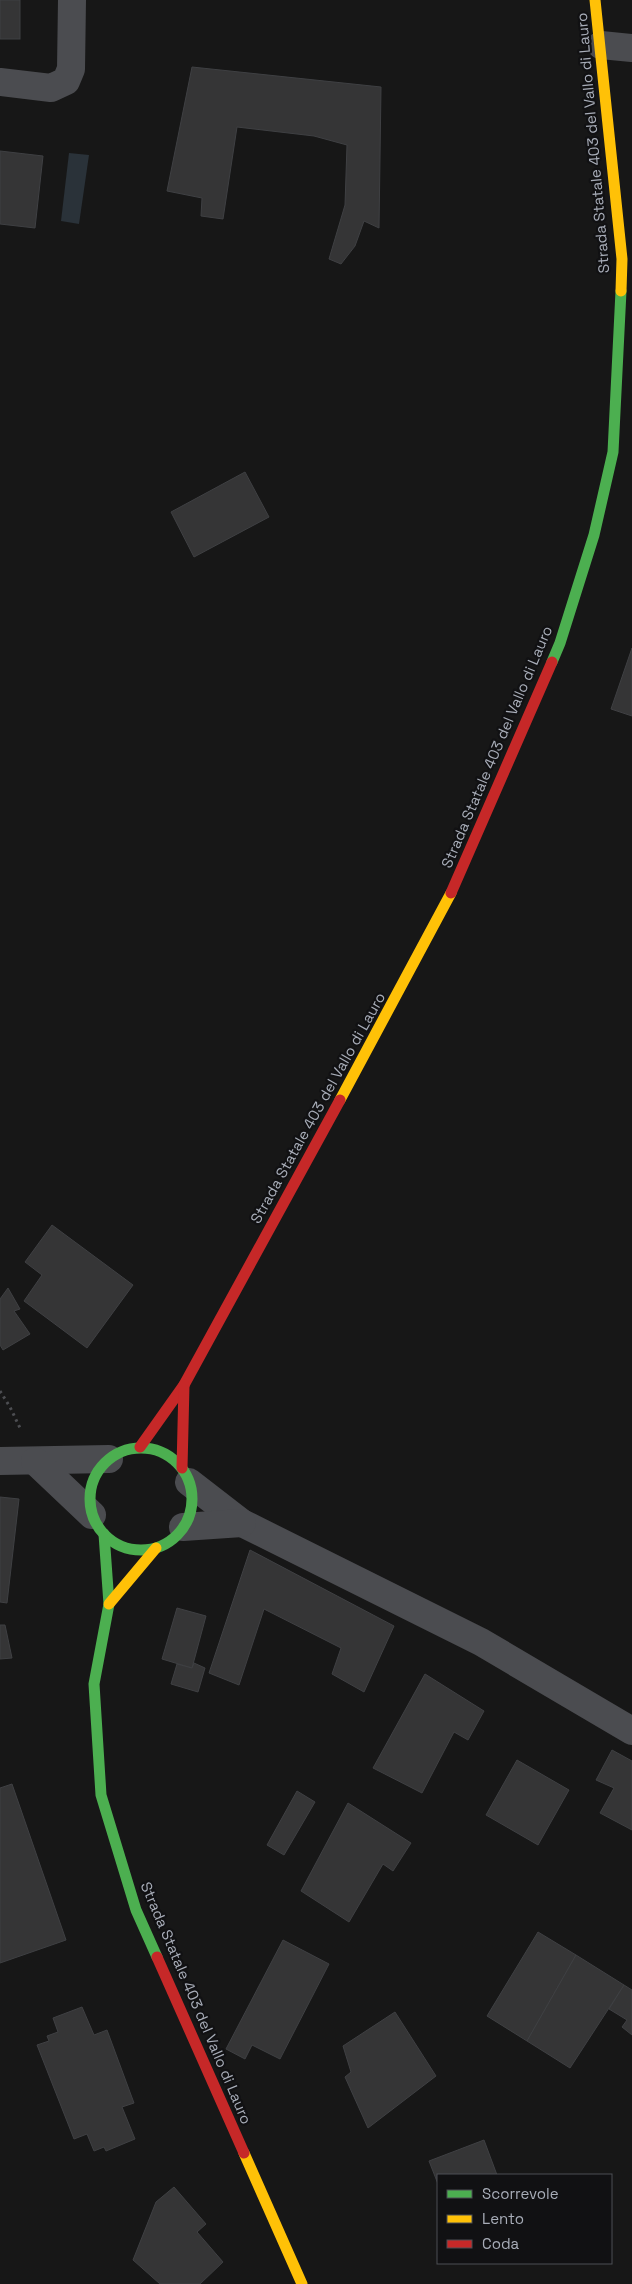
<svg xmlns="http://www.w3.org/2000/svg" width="632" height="2284" viewBox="0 0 632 2284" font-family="'Space Grotesk',sans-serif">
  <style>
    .water { fill: #2a3239 }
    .building { fill: #353536; stroke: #3f4043 }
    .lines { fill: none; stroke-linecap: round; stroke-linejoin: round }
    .path { stroke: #4d4e52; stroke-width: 3; stroke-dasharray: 2.5 4; stroke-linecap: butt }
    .street { stroke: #4b4c50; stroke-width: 28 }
    .fast { stroke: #4caf50; stroke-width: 11 }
    .slow { stroke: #ffc107; stroke-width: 11 }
    .jam { stroke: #c62828; stroke-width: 11 }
    .labels { text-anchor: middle; stroke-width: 4.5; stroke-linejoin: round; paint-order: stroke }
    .street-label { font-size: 15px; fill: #a8adb8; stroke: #111113 }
  </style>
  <rect width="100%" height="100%" fill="#171717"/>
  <path class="water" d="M 69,153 L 89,155 L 79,224 L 61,221 Z"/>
  <g class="building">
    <rect x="0" y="0" width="20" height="39"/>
    <path d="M 192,67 L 381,87 L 379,228 L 364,221 L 355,246 L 341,264 L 329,259 L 345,205 L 347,145 L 314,136 L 237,127 L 223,219 L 201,216 L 202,198 L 167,191 Z"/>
    <path d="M 0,151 L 43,156 L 35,228 L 0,224 Z"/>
    <path d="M 245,472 L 269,517 L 194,557 L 171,512 Z"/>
    <path d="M 632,648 L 632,716 L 611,709 Z"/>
    <path d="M 52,1225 L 133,1285 L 87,1348 L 24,1301 L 42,1275 L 25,1262 Z"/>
    <path d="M 8,1288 L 20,1309 L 14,1311 L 30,1334 L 3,1350 L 0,1345 L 0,1299 Z"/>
    <path d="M 0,1497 L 19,1499 L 7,1603 L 0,1602 Z"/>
    <path d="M 250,1550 L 394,1626 L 364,1692 L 332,1674 L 341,1648 L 264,1609 L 239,1685 L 209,1673 Z"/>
    <path d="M 177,1608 L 206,1616 L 192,1668 L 162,1659 Z"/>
    <path d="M 0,1625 L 5,1625 L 12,1658 L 0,1659 Z"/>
    <path d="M 194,1663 L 205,1668 L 198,1692 L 171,1684 L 177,1664 L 192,1668 Z"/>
    <path d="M 425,1674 L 484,1711 L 468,1740 L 454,1732 L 422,1793 L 373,1768 Z"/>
    <path d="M 612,1750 L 632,1761 L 632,1830 L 600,1813 L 614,1788 L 596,1780 Z"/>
    <path d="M 517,1760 L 569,1790 L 538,1845 L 486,1815 Z"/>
    <path d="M 12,1784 L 66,1940 L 0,1963 L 0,1788 Z"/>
    <path d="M 297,1791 L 315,1802 L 284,1855 L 267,1845 Z"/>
    <path d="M 348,1803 L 411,1843 L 393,1871 L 383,1864 L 349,1922 L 301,1891 Z"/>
    <path d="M 538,1932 L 576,1955 L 527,2041 L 487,2016 Z"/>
    <path d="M 283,1940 L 329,1964 L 280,2059 L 252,2045 L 245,2059 L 226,2049 Z"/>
    <path d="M 576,1955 L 624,1985 L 570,2068 L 527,2041 Z"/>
    <path d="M 624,1985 L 632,1990 L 632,2035 L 622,2027 L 627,2020 L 609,2009 Z"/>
    <path d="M 82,2007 L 94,2035 L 107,2030 L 134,2103 L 122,2107 L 135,2139 L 106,2151 L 104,2147 L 94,2151 L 87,2134 L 74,2139 L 37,2045 L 49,2041 L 47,2036 L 58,2032 L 53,2018 Z"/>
    <path d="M 395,2012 L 436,2076 L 368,2128 L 345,2077 L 351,2072 L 343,2046 Z"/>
    <path d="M 484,2140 L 497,2175 L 438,2175 L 438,2184 L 429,2161 Z"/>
    <path d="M 174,2187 L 206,2224 L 197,2232 L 223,2262 L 200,2284 L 160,2284 L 133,2260 L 156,2202 Z"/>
  </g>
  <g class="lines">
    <path class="path" d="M 0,1391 L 10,1407 L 20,1428"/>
    <g class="street">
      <path d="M 601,45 L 632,48"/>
      <path d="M 0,82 L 51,88 L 66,81 L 71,69 L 72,0"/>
      <path d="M 0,1461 L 109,1459"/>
      <path d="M 35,1461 L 92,1515"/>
      <path d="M 189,1482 L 242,1523 L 481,1642 L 632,1731"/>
      <path d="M 183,1527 L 242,1523"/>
    </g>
    <g class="fast">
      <path d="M 552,662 L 560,643 L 594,535 L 613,452 L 621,291"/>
      <circle cx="141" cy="1499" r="51"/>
      <path d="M 104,1534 L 109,1604 L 94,1684 L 101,1795 L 136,1910 L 157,1957"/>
    </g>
    <g class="slow">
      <path d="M 595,0 L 622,259 L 621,291"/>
      <path d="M 340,1100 L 451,893"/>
      <path d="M 109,1604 L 156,1548"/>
      <path d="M 244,2153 L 302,2284"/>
    </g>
    <g class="jam">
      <path d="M 451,893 L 552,662"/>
      <path d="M 140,1447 L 184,1385 L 340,1100"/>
      <path d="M 182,1468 L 184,1385"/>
      <path d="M 157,1957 L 244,2153"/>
    </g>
  </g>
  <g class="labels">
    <g class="street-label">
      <text transform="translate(593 143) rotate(-95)" y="5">Strada Statale 403 del Vallo di Lauro</text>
      <text transform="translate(497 747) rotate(-67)" y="5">Strada Statale 403 del Vallo di Lauro</text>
      <text transform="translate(318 1108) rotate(-61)" y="5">Strada Statale 403 del Vallo di Lauro</text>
      <text transform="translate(196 2003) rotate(67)" y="5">Strada Statale 403 del Vallo di Lauro</text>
    </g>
  </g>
  <rect x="437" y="2174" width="175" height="90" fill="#111113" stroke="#4d4f55"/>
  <rect x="447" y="2190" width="25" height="8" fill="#4caf50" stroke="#4d4f55"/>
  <text x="482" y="2199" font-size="15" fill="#a8adb8">Scorrevole</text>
  <rect x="447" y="2215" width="25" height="8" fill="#ffc107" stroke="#4d4f55"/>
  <text x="482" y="2224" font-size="15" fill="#a8adb8">Lento</text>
  <rect x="447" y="2240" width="25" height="8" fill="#c62828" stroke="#4d4f55"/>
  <text x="482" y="2249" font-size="15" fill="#a8adb8">Coda</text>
</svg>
